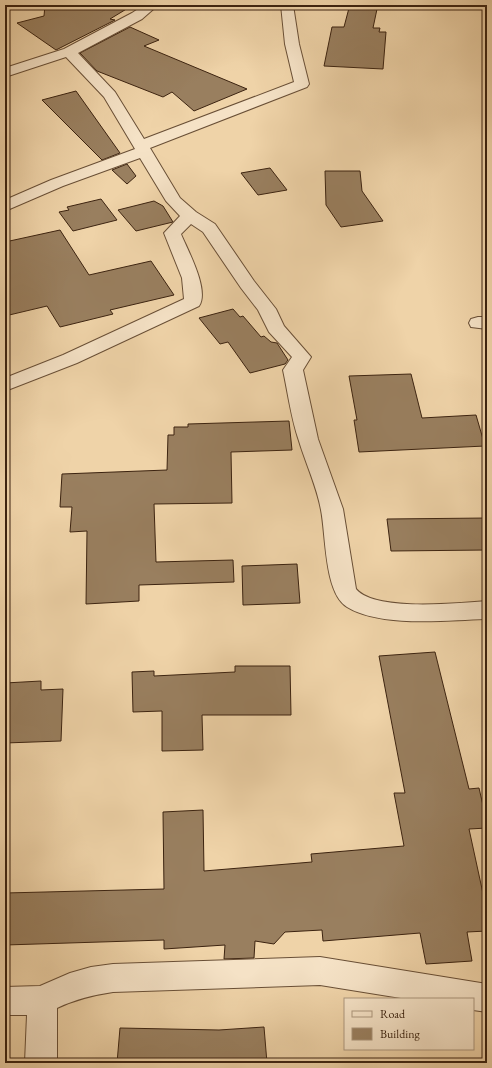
<svg xmlns="http://www.w3.org/2000/svg" width="492" height="1068" viewBox="0 0 492 1068" font-family="'EB Garamond',serif">
  <style>
    .building { fill: #997f5f; stroke: #3c2310 }
    .lines { fill: none; stroke-linecap: round; stroke-linejoin: round }
    .minor-casing { stroke: #694f36; stroke-width: 2 }
    .minor { fill: #f5e2c6; fill-rule: evenodd }
  </style>
  <rect width="100%" height="100%" fill="#efd3a8"/>
  <filter id="stains"><feTurbulence type="fractalNoise" baseFrequency=".005" numOctaves="4"/><feColorMatrix values="0 0 0 0 .2 0 0 0 0 .09 0 0 0 0 .02 0 0 0 .5 -.17"/></filter>
  <radialGradient id="worn" r=".72"><stop offset=".6" stop-color="#630" stop-opacity="0"/><stop offset="1" stop-color="#630" stop-opacity=".3"/></radialGradient>
  <g class="building">
    <path d="M 45,5 L 133,5 L 110,19 L 115,20 L 56,50 L 17,23 L 44,16 Z"/>
    <path d="M 349,8 L 377,9 L 373,28 L 380,28 L 379,32 L 386,32 L 383,69 L 324,66 L 332,27 L 344,27 Z"/>
    <path d="M 130,27 L 159,40 L 144,46 L 247,89 L 194,111 L 172,92 L 163,97 L 97,71 L 80,53 Z"/>
    <path d="M 76,91 L 120,153 L 102,160 L 42,100 Z"/>
    <path d="M 127,164 L 136,176 L 127,184 L 112,170 Z"/>
    <path d="M 270,168 L 287,190 L 258,195 L 241,173 Z"/>
    <path d="M 325,171 L 360,171 L 362,191 L 383,221 L 341,227 L 326,205 Z"/>
    <path d="M 101,199 L 117,220 L 73,231 L 59,212 L 69,210 L 67,207 Z"/>
    <path d="M 154,201 L 163,206 L 173,222 L 136,231 L 118,210 Z"/>
    <path d="M 60,230 L 89,275 L 151,261 L 174,295 L 110,310 L 113,314 L 60,327 L 47,306 L 5,316 L 5,242 Z"/>
    <path d="M 233,309 L 240,317 L 243,316 L 261,337 L 264,336 L 271,342 L 277,343 L 288,360 L 285,364 L 250,373 L 228,342 L 220,344 L 199,318 Z"/>
    <path d="M 411,374 L 422,418 L 476,415 L 485,446 L 359,452 L 354,420 L 357,420 L 349,376 Z"/>
    <path d="M 289,421 L 292,450 L 231,452 L 232,503 L 154,504 L 156,562 L 233,560 L 234,582 L 139,585 L 139,601 L 86,604 L 87,531 L 70,532 L 72,507 L 60,507 L 62,474 L 167,470 L 168,435 L 174,435 L 174,427 L 188,427 L 188,424 Z"/>
    <path d="M 487,518 L 487,550 L 391,551 L 387,519 Z"/>
    <path d="M 297,564 L 300,603 L 243,605 L 242,566 Z"/>
    <path d="M 435,652 L 469,789 L 479,788 L 487,823 L 487,828 L 469,829 L 487,912 L 487,931 L 467,932 L 472,961 L 426,964 L 420,933 L 323,941 L 322,930 L 285,932 L 274,944 L 255,941 L 254,958 L 224,959 L 225,945 L 164,949 L 164,940 L 5,945 L 5,893 L 164,889 L 163,812 L 203,810 L 204,871 L 312,862 L 311,854 L 404,846 L 394,793 L 405,793 L 379,656 Z"/>
    <path d="M 235,666 L 290,666 L 291,715 L 202,715 L 203,750 L 162,751 L 162,711 L 133,712 L 132,672 L 154,671 L 154,676 L 235,672 Z"/>
    <path d="M 41,681 L 41,690 L 63,689 L 61,741 L 5,743 L 5,683 Z"/>
    <path d="M 264,1027 L 267,1063 L 117,1063 L 120,1028 L 219,1030 Z"/>
  </g>
  <g class="lines">
    <g class="minor-casing">
      <g id="minor">
        <path d="M 144,5 L 158,5 L 142,19 L 78,53 L 115,92 L 144,139 L 294,82 L 285,44 L 281,5 L 293,5 L 299,44 L 309,84 L 307,87 L 150,148 L 180,198 L 196,212 L 215,224 L 254,281 L 276,309 L 284,326 L 311,357 L 303,370 L 318,439 L 343,509 L 356,589 C 375,612 458,603 487,601 L 487,619 C 448,620 381,628 347,607 C 324,593 326,534 321,510 C 317,487 306,464 299,441 C 291,418 288,393 283,370 L 292,357 L 269,332 L 258,310 L 241,288 L 203,232 L 191,224 L 181,234 C 187,249 210,290 199,306 L 77,363 L 5,391 L 5,378 L 63,355 L 184,299 L 182,278 L 164,233 L 180,216 L 166,201 L 140,158 L 63,186 L 5,211 L 5,200 L 51,180 L 135,149 L 104,97 L 66,57 L 5,77 L 5,68 L 64,49 L 132,13 Z"/>
        <path d="M 478,317 L 487,317 L 487,329 L 471,327 L 469,323 L 471,319 Z"/>
        <path d="M 320,957 L 487,984 L 487,1012 L 473,1010 L 473,999 L 407,999 L 320,985 L 113,992 C 93,995 76,999 57,1008 L 57,1063 L 25,1063 L 27,1015 L 5,1015 L 5,987 L 40,986 L 70,973 L 91,967 L 113,964 Z"/>
      </g>
    </g>
    <use href="#minor" class="minor"/>
  </g>
  <rect width="492" height="1068" fill="none" stroke="#efd3a8" stroke-width="20"/>
  <rect x="6" y="6" width="480" height="1056" fill="none" stroke="#3c2310" stroke-width="2"/>
  <rect x="10" y="10" width="472" height="1048" fill="none" stroke="#3c2310"/>
  <rect x="344" y="998" width="130" height="52" fill="#f5e2c6" stroke="#ab967d"/>
  <rect x="352" y="1011" width="20" height="6" fill="#f5e2c6" stroke="#ab967d"/>
  <text x="380" y="1018" font-size="12" fill="#3c2310">Road</text>
  <rect x="352" y="1028" width="20" height="12" fill="#997f5f" stroke="#ab967d"/>
  <text x="380" y="1038" font-size="12" fill="#3c2310">Building</text>
  <rect width="100%" height="100%" filter="url(#stains)"/>
  <rect width="100%" height="100%" fill="url(#worn)"/>
</svg>
